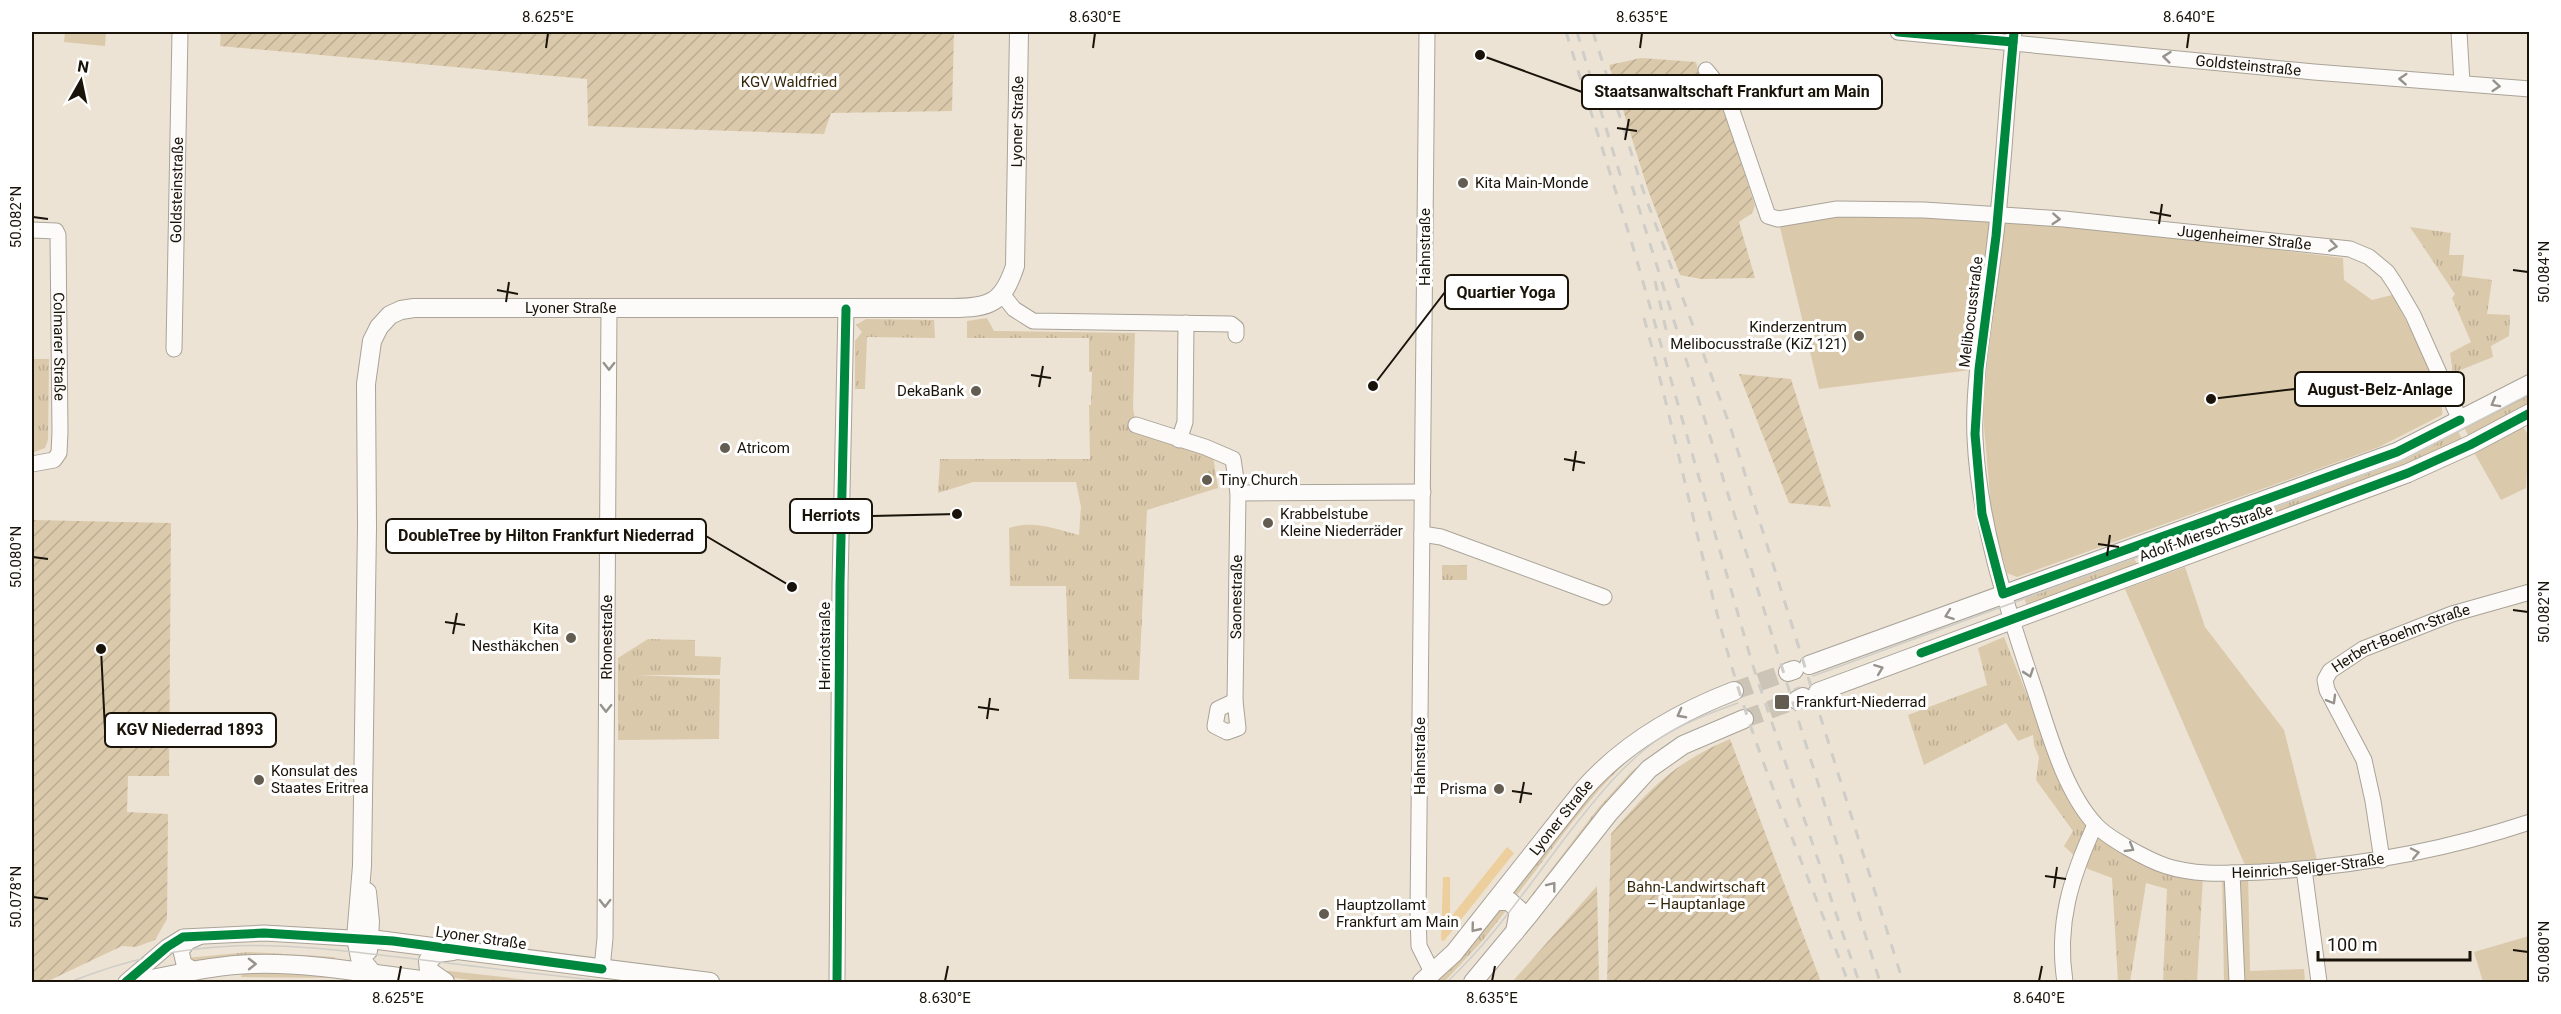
<svg xmlns="http://www.w3.org/2000/svg" width="2561" height="1014" viewBox="0 0 2561 1014" font-family="Roboto,sans-serif">
  <style>
    .grass { fill: url(#grass-tufts) }
    .park { fill: #dbc9ab }
    .garden { fill: url(#garden-furrows) }
    .water { fill: #edcf9d }
    .lines { fill: none; stroke-linecap: round; stroke-linejoin: round }
    .major-tunnel { stroke: #ccc4b6; stroke-width: 18; stroke-dasharray: 18 9; stroke-linecap: butt }
    .minor-casing { stroke: #a9a398; stroke-width: 17 }
    .major-casing { stroke: #a9a398; stroke-width: 20 }
    .minor { stroke: #fcfbf9; stroke-width: 15 }
    .major { stroke: #fcfbf9; stroke-width: 18 }
    .tram { stroke: #cfcdc8; stroke-width: 1.5 }
    .rail { stroke: #cfcdc8; stroke-width: 3; stroke-dasharray: 10 10; stroke-linecap: butt }
    .cycleway-casing { stroke: #fff; stroke-width: 13 }
    .cycleway { stroke: #00873e; stroke-width: 9 }
    .oneway { stroke: #96938d }
    .ticks { fill: none; stroke: #191309; stroke-width: 2 }
    .poi-dot { fill: #635c50; stroke: #fff; stroke-width: 2 }
    .labels { text-anchor: middle; stroke-width: 6; stroke-linejoin: round; paint-order: stroke }
    .street-label { font-size: 15px; fill: #191309; stroke: #fff }
    .park-label { font-size: 15px; fill: #352608; stroke: #fff }
    .poi-label { font-size: 15px; fill: #191309; stroke: #fff; text-anchor: start }
    .leader { fill: none; stroke: #191309; stroke-width: 2 }
    .callout-dot { fill: #191309; stroke: #fff; stroke-width: 2 }
    .callout { fill: #fff; stroke: #191309; stroke-width: 2 }
    .callout-label { font-size: 16px; text-anchor: middle; font-weight: bold; fill: #191309 }
    .neatline { fill: none; stroke: #191309; stroke-width: 2 }
    .ticks-label { font-size: 15px; text-anchor: middle; fill: #191309 }
  </style>
  <defs>
    <pattern id="grass-tufts" width="24" height="20" patternUnits="userSpaceOnUse" patternTransform="scale(1.5)"><rect width="24" height="20" fill="#dbc9ab"/><path d="M3 7l-1-3M5 7V3M7 7l1-3M15 17l-1-3M17 17v-4M19 17l1-3" fill="none" stroke="#bbac92"/></pattern>
    <pattern id="garden-furrows" width="10" height="10" patternUnits="userSpaceOnUse" patternTransform="scale(1.5)"><rect width="10" height="10" fill="#dbc9ab"/><path d="M-1 1l2-2M0 10L10 0M9 11l2-2" fill="none" stroke="#bbac92"/></pattern>
  </defs>
  <rect width="100%" height="100%" fill="#ece3d4"/>
  <g class="grass">
    <path d="M 2410,227 L 2451,233 L 2449,255 L 2464,255 L 2462,276 L 2492,280 L 2487,314 L 2510,315 L 2509,336 L 2491,346 L 2493,357 L 2453,373 L 2450,353 L 2471,342 L 2452,298 L 2455,294 Z"/>
    <path d="M 987,318 L 994,331 L 1135,333 L 1133,408 L 1137,431 L 1212,450 L 1218,488 L 1147,510 L 1139,680 L 1069,679 L 1066,586 L 1010,586 L 1009,528 C 1035,520 1054,529 1079,535 L 1081,507 L 1076,482 L 973,482 L 938,493 L 940,459 L 1090,459 L 1089,405 L 1091,405 L 1092,372 L 1089,372 L 1089,338 L 967,338 L 967,321 Z"/>
    <path d="M 866,319 L 934,320 L 935,338 L 867,337 L 865,389 L 855,389 L 855,341 L 862,332 L 856,325 Z"/>
    <path d="M 32,359 L 49,359 L 48,440 L 45,448 L 32,453 Z"/>
    <path d="M 2529,390 L 2529,403 L 2469,437 L 2463,425 Z"/>
    <path d="M 2458,431 L 2463,441 L 2401,469 L 2141,564 L 2138,556 Z"/>
    <path d="M 2134,557 L 2137,565 L 2027,606 L 2024,598 Z"/>
    <rect x="1442" y="565" width="25" height="15"/>
    <path d="M 2004,637 L 2052,758 L 2095,825 L 2203,877 L 2197,982 L 2163,982 L 2167,889 L 2146,883 L 2130,982 L 2118,982 L 2112,878 L 2088,869 L 2064,846 L 2073,831 L 2036,780 L 2039,757 L 2034,745 L 2033,735 L 2018,741 L 2006,723 L 1924,765 L 1908,715 L 1987,685 L 1978,648 Z"/>
    <path d="M 648,639 L 695,640 L 695,656 L 721,657 L 720,675 L 639,675 L 720,679 L 719,739 L 618,740 L 618,658 Z"/>
    <path d="M 1718,702 L 1720,707 C 1696,717 1671,726 1650,742 C 1596,783 1557,844 1516,896 L 1508,894 C 1534,861 1558,824 1587,793 C 1625,753 1669,725 1718,702 Z"/>
    <path d="M 1725,718 L 1684,740 L 1524,913 L 1523,906 L 1599,807 L 1632,771 L 1668,744 Z"/>
    <path d="M 1508,908 L 1483,940 L 1445,981 L 1432,982 L 1498,909 Z"/>
    <path d="M 249,952 L 335,957 L 334,961 L 247,955 L 232,956 L 194,963 L 187,958 Z"/>
    <path d="M 431,969 L 547,982 L 487,982 L 438,976 Z"/>
    <path d="M 244,970 L 338,977 L 338,978 L 241,977 Z"/>
  </g>
  <g class="park">
    <path d="M 65,32 L 106,32 L 105,46 L 64,42 Z"/>
    <path d="M 1880,208 L 1997,215 L 2343,258 L 2344,280 L 2372,300 L 2392,295 C 2403,313 2447,399 2442,415 L 2379,447 L 2017,577 L 2007,573 L 1992,519 L 1979,369 L 1819,389 L 1778,219 Z"/>
    <path d="M 2523,426 L 2529,437 L 2526,488 L 2501,500 L 2475,454 Z"/>
    <path d="M 2185,567 L 2205,627 L 2284,730 L 2319,868 L 2248,873 L 2250,971 L 2304,969 L 2305,982 L 2224,982 L 2222,873 L 2248,872 L 2125,589 Z"/>
    <path d="M 2529,936 L 2529,982 L 2483,982 L 2474,952 Z"/>
  </g>
  <g class="garden">
    <path d="M 221,32 L 954,32 L 952,111 L 831,113 L 824,134 L 588,126 L 587,79 L 220,46 Z"/>
    <path d="M 1641,58 L 1696,62 L 1700,76 L 1724,110 L 1755,206 L 1752,213 L 1739,222 L 1755,278 L 1701,279 L 1680,275 L 1648,190 L 1609,65 Z"/>
    <path d="M 1739,374 L 1791,379 L 1831,507 L 1789,503 Z"/>
    <path d="M 32,520 L 171,523 L 169,776 L 128,776 L 127,812 L 168,814 L 167,919 L 155,940 L 136,947 L 122,946 L 46,982 L 32,982 Z"/>
    <path d="M 1730,739 L 1821,982 L 1607,982 L 1611,834 C 1650,788 1674,763 1730,739 Z"/>
    <path d="M 1597,886 L 1599,982 L 1512,982 Z"/>
  </g>
  <path class="water" d="M 1507,847 L 1514,853 L 1444,941 L 1441,940 L 1443,877 L 1450,877 L 1450,918 Z"/>
  <g class="lines">
    <g class="major-tunnel">
      <path d="M 1734,691 L 1788,672"/>
      <path d="M 1744,719 L 1797,700"/>
    </g>
    <g class="minor-casing">
      <g id="minor">
        <path d="M 1427,32 L 1418,914 L 1419,946 L 1433,974"/>
        <path id="s1" d="M 1898,32 L 2314,72 L 2530,89"/>
        <path id="s2" d="M 2014,32 C 2006,101 2004,172 1995,241 C 1988,304 1972,375 1975,438 C 1979,524 2006,604 2033,685 C 2048,729 2063,789 2095,824 C 2107,838 2148,860 2166,866 C 2197,876 2229,873 2261,872 C 2352,867 2443,851 2530,822"/>
        <path d="M 2459,32 L 2462,83"/>
        <path id="s3" d="M 1706,70 L 1724,92 L 1730,105 L 1768,216 L 1778,219 L 1837,209 L 1924,210 L 2064,219 L 2350,249 L 2369,257 L 2387,272 L 2395,284 L 2413,315 L 2460,420"/>
        <path id="s4" d="M 32,230 L 56,231 L 58,235 L 60,432 L 59,453 L 54,460 L 32,464"/>
        <path d="M 1002,294 L 1014,309 L 1033,321 L 1231,324 L 1236,328 L 1236,335"/>
        <path id="s5" d="M 174,349 L 180,32"/>
        <path d="M 1136,425 L 1205,447 L 1233,459 L 1238,493 L 1423,492"/>
        <path d="M 1179,440 L 1185,422 L 1186,323"/>
        <path d="M 1422,534 L 1441,537 L 1604,597"/>
        <path id="s6" d="M 1235,701 L 1238,493"/>
        <path d="M 1235,701 L 1238,728 L 1227,732 L 1215,726 L 1218,709 Z"/>
        <path id="s7" d="M 2382,860 L 2373,801 L 2364,760 L 2327,690 L 2325,680 L 2330,671 L 2363,649 L 2452,614 L 2530,592"/>
        <path d="M 2304,869 L 2319,982"/>
        <path d="M 2232,873 L 2237,982"/>
        <path id="s8" d="M 602,969 L 605,938 L 609,307"/>
        <path d="M 194,970 L 184,964 L 181,951 L 188,942 L 199,937"/>
        <path d="M 126,982 L 167,947 L 183,937 L 264,933 L 368,939"/>
        <path d="M 837,982 L 840,584 L 846,309"/>
        <path d="M 2065,982 C 2056,924 2071,877 2095,825"/>
      </g>
    </g>
    <g class="major-casing">
      <g id="major">
        <path d="M 1809,665 L 2397,452 L 2530,384"/>
        <path d="M 1788,672 L 1794,670"/>
        <path d="M 1818,692 L 2408,473 L 2470,445 L 2530,413"/>
        <path d="M 1797,700 L 1803,697"/>
        <path d="M 367,892 L 370,922 L 368,951"/>
        <path d="M 1497,901 L 1509,901 L 1519,910 L 1515,932"/>
        <path d="M 370,939 L 710,982"/>
        <path id="s9" d="M 374,975 L 360,958 L 356,938 L 362,866 L 367,527 L 366,384 L 372,341 L 379,327 L 390,315 L 401,310 L 414,308 L 952,308 C 990,308 1003,303 1015,266 L 1019,32"/>
        <path d="M 136,982 C 175,975 213,965 253,964 C 316,962 379,976 441,982"/>
        <path d="M 445,982 L 429,971 L 428,961 L 437,953 L 453,951"/>
        <path id="s10" d="M 1422,982 L 1454,953 L 1583,790 C 1624,743 1677,713 1734,691"/>
        <path d="M 1473,982 L 1528,916 L 1609,813 L 1649,769 L 1683,745 L 1744,719"/>
      </g>
    </g>
    <use href="#minor" class="minor"/>
    <use href="#major" class="major"/>
    <g class="tram">
      <path d="M 1813,676 L 2403,460 L 2530,394"/>
      <path d="M 1794,689 L 1800,687"/>
      <path d="M 70,982 C 198,930 290,944 423,960 C 486,968 549,975 612,982"/>
      <path d="M 1447,982 C 1493,939 1529,885 1568,834 C 1595,800 1622,764 1659,739 C 1683,723 1710,713 1738,703"/>
    </g>
    <g class="rail">
      <path d="M 1566,32 L 1633,247 L 1752,663 L 1859,982"/>
      <path d="M 1577,32 L 1622,181"/>
      <path d="M 1593,32 L 1644,193 L 1730,426 L 1903,982"/>
      <path d="M 1632,186 L 1880,982"/>
      <path d="M 1655,281 L 1667,334"/>
      <path d="M 1644,318 C 1679,444 1702,573 1741,697 C 1772,794 1813,887 1848,982"/>
    </g>
    <g class="cycleway-casing">
      <g id="cycleway">
        <path d="M 1898,32 L 2013,42"/>
        <path d="M 2014,32 L 1996,236 L 1979,369 L 1975,434 L 1982,514 L 2003,594 L 2397,452 L 2460,420"/>
        <path d="M 1921,653 L 2408,473 L 2470,445 L 2530,413"/>
        <path d="M 126,982 L 167,947 L 183,937 L 264,933 L 393,941 L 602,969"/>
        <path d="M 837,982 L 840,584 L 846,309"/>
      </g>
    </g>
    <use href="#cycleway" class="cycleway"/>
  </g>
  <defs><path id="oneway-chevron" d="M-2-3.5L2.5 0L-2 3.5" fill="none" stroke-width="1.6" stroke-linecap="round" stroke-linejoin="round" transform="scale(1.5)"/></defs>
  <g class="oneway">
    <use href="#oneway-chevron" transform="translate(2167 57) rotate(-174)"/>
    <use href="#oneway-chevron" transform="translate(2403 79) rotate(-176)"/>
    <use href="#oneway-chevron" transform="translate(2496 86) rotate(5)"/>
    <use href="#oneway-chevron" transform="translate(2056 219) rotate(4)"/>
    <use href="#oneway-chevron" transform="translate(2333 246) rotate(8)"/>
    <use href="#oneway-chevron" transform="translate(609 366) rotate(90)"/>
    <use href="#oneway-chevron" transform="translate(2495 403) rotate(151)"/>
    <use href="#oneway-chevron" transform="translate(1949 615) rotate(160)"/>
    <use href="#oneway-chevron" transform="translate(1879 669) rotate(-21)"/>
    <use href="#oneway-chevron" transform="translate(2029 673) rotate(71)"/>
    <use href="#oneway-chevron" transform="translate(2332 700) rotate(60)"/>
    <use href="#oneway-chevron" transform="translate(606 708) rotate(91)"/>
    <use href="#oneway-chevron" transform="translate(1681 714) rotate(152)"/>
    <use href="#oneway-chevron" transform="translate(2130 848) rotate(31)"/>
    <use href="#oneway-chevron" transform="translate(2415 853) rotate(-12)"/>
    <use href="#oneway-chevron" transform="translate(1552 886) rotate(-52)"/>
    <use href="#oneway-chevron" transform="translate(605 903) rotate(90)"/>
    <use href="#oneway-chevron" transform="translate(1475 928) rotate(129)"/>
    <use href="#oneway-chevron" transform="translate(252 964) rotate(-1)"/>
  </g>
  <path class="ticks" d="M 546,48 L 548,33M 1093,48 L 1095,33M 1640,48 L 1642,33M 2187,48 L 2189,33M 1617,128 L 1637,131M 1625,140 L 1629,119M 2150,212 L 2171,216M 33,217 L 48,219M 2159,224 L 2162,204M 2513,270 L 2528,272M 497,290 L 518,294M 506,302 L 509,282M 1031,375 L 1051,378M 1039,387 L 1043,366M 1564,459 L 1585,463M 1573,471 L 1576,451M 2098,544 L 2119,547M 2107,556 L 2110,535M 33,557 L 48,559M 2513,610 L 2528,612M 445,622 L 465,625M 453,634 L 457,613M 978,707 L 999,710M 987,719 L 990,698M 1512,791 L 1532,794M 1520,803 L 1524,782M 2045,876 L 2066,879M 2054,888 L 2057,867M 33,897 L 48,899M 2513,950 L 2528,952M 398,981 L 401,966M 945,981 L 948,966M 1492,981 L 1495,966M 2039,981 L 2042,966"/>
  <g class="poi-dot">
    <circle cx="1463" cy="183" r="6"/>
    <circle cx="1859" cy="336" r="6"/>
    <circle cx="976" cy="391" r="6"/>
    <circle cx="725" cy="448" r="6"/>
    <circle cx="1207" cy="480" r="6"/>
    <circle cx="1268" cy="523" r="6"/>
    <circle cx="571" cy="638" r="6"/>
    <rect x="1774" y="694" width="16" height="16" rx="3"/>
    <circle cx="259" cy="780" r="6"/>
    <circle cx="1499" cy="789" r="6"/>
    <circle cx="1324" cy="914" r="6"/>
  </g>
  <g class="labels">
    <g class="street-label">
      <text dy="5" stroke="none"><textPath href="#s1" startOffset="352">Goldsteinstraße</textPath></text>
      <text dy="5" stroke="none"><textPath href="#s9" startOffset="1464">Lyoner Straße</textPath></text>
      <text dy="5" stroke="none"><textPath href="#s5" startOffset="159">Goldsteinstraße</textPath></text>
      <text dy="5" stroke="none"><textPath href="#s3" startOffset="639">Jugenheimer Straße</textPath></text>
      <text transform="translate(1425 247) rotate(-90)" y="5">Hahnstraße</text>
      <text dy="5" stroke="none"><textPath href="#s9" startOffset="854">Lyoner Straße</textPath></text>
      <text transform="translate(1971 312) rotate(-83)" y="5">Melibocusstraße</text>
      <text dy="5" stroke="none"><textPath href="#s4" startOffset="140">Colmarer Straße</textPath></text>
      <text transform="translate(2206 533) rotate(-20)" y="5">Adolf-Miersch-Straße</text>
      <text dy="5" stroke="none"><textPath href="#s6" startOffset="104">Saonestraße</textPath></text>
      <text dy="5" stroke="none"><textPath href="#s8" startOffset="332">Rhonestraße</textPath></text>
      <text dy="5" stroke="none"><textPath href="#s7" startOffset="280">Herbert-Boehm-Straße</textPath></text>
      <text transform="translate(825 646) rotate(-90)" y="5">Herriotstraße</text>
      <text transform="translate(1420 756) rotate(-90)" y="5">Hahnstraße</text>
      <text dy="5" stroke="none"><textPath href="#s10" startOffset="216">Lyoner Straße</textPath></text>
      <text dy="5" stroke="none"><textPath href="#s2" startOffset="1042">Heinrich-Seliger-Straße</textPath></text>
      <text transform="translate(481 938) rotate(8)" y="5">Lyoner Straße</text>
    </g>
    <g class="park-label">
      <text x="789" y="87">KGV Waldfried</text>
      <text x="1696" y="892">Bahn-Landwirtschaft<tspan x="1696" dy="17">– Hauptanlage</tspan></text>
    </g>
    <g class="poi-label">
      <text x="1475" y="188">Kita Main-Monde</text>
      <text x="1847" y="332" text-anchor="end">Kinderzentrum<tspan x="1847" dy="17">Melibocusstraße (KiZ 121)</tspan></text>
      <text x="964" y="396" text-anchor="end">DekaBank</text>
      <text x="737" y="453">Atricom</text>
      <text x="1219" y="485">Tiny Church</text>
      <text x="1280" y="519">Krabbelstube<tspan x="1280" dy="17">Kleine Niederräder</tspan></text>
      <text x="559" y="634" text-anchor="end">Kita<tspan x="559" dy="17">Nesthäkchen</tspan></text>
      <text x="1796" y="707">Frankfurt-Niederrad</text>
      <text x="271" y="776">Konsulat des<tspan x="271" dy="17">Staates Eritrea</tspan></text>
      <text x="1487" y="794" text-anchor="end">Prisma</text>
      <text x="1336" y="910">Hauptzollamt<tspan x="1336" dy="17">Frankfurt am Main</tspan></text>
    </g>
  </g>
  <path class="leader" d="M1480 55L1582 92M1373 386L1445 292M2211 399L2295 389M957 514L872 516M792 587L706 536M101 649L105 730"/>
  <g class="callout-dot">
    <circle cx="1480" cy="55" r="6"/>
    <circle cx="1373" cy="386" r="6"/>
    <circle cx="2211" cy="399" r="6"/>
    <circle cx="957" cy="514" r="6"/>
    <circle cx="792" cy="587" r="6"/>
    <circle cx="101" cy="649" r="6"/>
  </g>
  <g class="callout">
    <rect x="1582" y="75" width="300" height="34" rx="6"/>
    <rect x="1445" y="275" width="123" height="34" rx="6"/>
    <rect x="2295" y="372" width="169" height="34" rx="6"/>
    <rect x="790" y="499" width="82" height="34" rx="6"/>
    <rect x="386" y="519" width="320" height="34" rx="6"/>
    <rect x="105" y="713" width="171" height="34" rx="6"/>
  </g>
  <g class="callout-label">
    <text x="1732" y="97">Staatsanwaltschaft Frankfurt am Main</text>
    <text x="1506" y="298">Quartier Yoga</text>
    <text x="2380" y="395">August-Belz-Anlage</text>
    <text x="831" y="521">Herriots</text>
    <text x="546" y="541">DoubleTree by Hilton Frankfurt Niederrad</text>
    <text x="190" y="735">KGV Niederrad 1893</text>
  </g>
  <rect width="2561" height="1014" fill="none" stroke="#ffffff" stroke-width="66"/>
  <g transform="translate(81 81) rotate(9)" stroke="#ffffff" stroke-width="4.5" paint-order="stroke">
  <path d="M0-4.5L10 22L0 15L-10 22Z" fill="#191309"/>
  <text y="-9" font-size="16" font-weight="bold" text-anchor="middle" fill="#191309">N</text>
  </g>
  <path d="M2318 951v9h152v-9" fill="none" stroke="#191309" stroke-width="3"/>
  <text x="2327" y="951" font-size="18" fill="#191309" stroke="#ffffff" stroke-width="4.5" paint-order="stroke">100 m</text>
  <rect x="33" y="33" width="2495" height="948" class="neatline"/>
  <g class="ticks-label">
    <text x="548" y="22">8.625°E</text>
    <text x="1095" y="22">8.630°E</text>
    <text x="1642" y="22">8.635°E</text>
    <text x="2189" y="22">8.640°E</text>
    <text transform="translate(16 217) rotate(-90)" y="5">50.082°N</text>
    <text transform="translate(2544 272) rotate(-90)" y="5">50.084°N</text>
    <text transform="translate(16 557) rotate(-90)" y="5">50.080°N</text>
    <text transform="translate(2544 612) rotate(-90)" y="5">50.082°N</text>
    <text transform="translate(16 897) rotate(-90)" y="5">50.078°N</text>
    <text transform="translate(2544 952) rotate(-90)" y="5">50.080°N</text>
    <text x="398" y="1003">8.625°E</text>
    <text x="945" y="1003">8.630°E</text>
    <text x="1492" y="1003">8.635°E</text>
    <text x="2039" y="1003">8.640°E</text>
  </g>
</svg>
